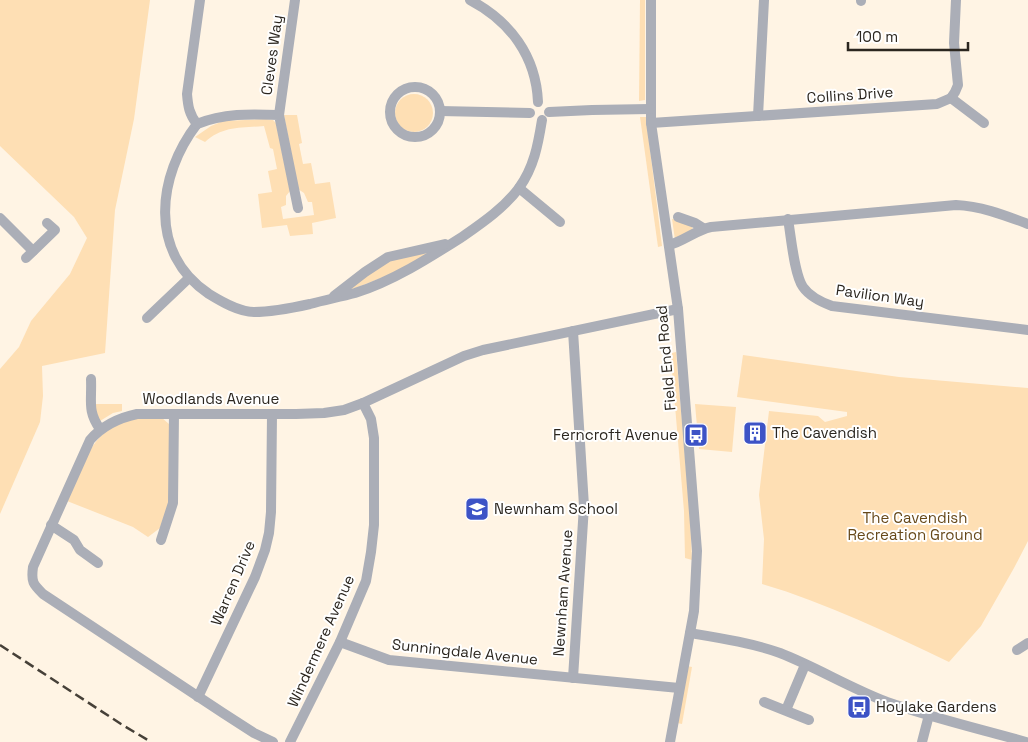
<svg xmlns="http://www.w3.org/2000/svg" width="1028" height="742" viewBox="0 0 1028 742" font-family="'Space Grotesk',sans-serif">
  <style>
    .green { fill: #fedfb4 }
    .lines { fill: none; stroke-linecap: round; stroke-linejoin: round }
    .minor { stroke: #abaeb7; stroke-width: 10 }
    .rail { stroke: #464038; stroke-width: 2.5; stroke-dasharray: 10 5; stroke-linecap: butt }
    .labels { text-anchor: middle; stroke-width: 4; stroke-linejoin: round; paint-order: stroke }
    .street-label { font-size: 15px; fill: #2b261f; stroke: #fff }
    .poi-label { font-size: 15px; fill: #2b261f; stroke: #fff; text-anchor: start }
    .park-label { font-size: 15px; fill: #67491a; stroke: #fff }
  </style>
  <rect width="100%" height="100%" fill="#fff4e4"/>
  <g class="green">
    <path d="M 0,0 L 150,0 L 134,119 L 115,210 L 105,353 L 42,366 L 43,396 L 40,422 L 0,514 L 0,369 L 19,347 L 31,321 L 70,274 L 87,238 L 74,217 L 0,146 Z"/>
    <path d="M 640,0 L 645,0 L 645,100 L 639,101 Z"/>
    <circle cx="414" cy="113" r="19"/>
    <path d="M 284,115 L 297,115 L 302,143 L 299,144 L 303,164 L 311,163 L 315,184 L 330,182 L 336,218 L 312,223 L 313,234 L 290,236 L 287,225 L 262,228 L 258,194 L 272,192 L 268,171 L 277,169 L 273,149 L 270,148 L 264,126 C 240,128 223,126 205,142 L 195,137 L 211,126 L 223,121 L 266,119 L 273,120 L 276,123 L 290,191 L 286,196 L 286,205 L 281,207 L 283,219 L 314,215 L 312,202 L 308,202 L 304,193 L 298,189 Z"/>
    <path d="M 640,117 L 646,117 L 662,246 L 658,247 Z"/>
    <path d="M 672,219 L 678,220 L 692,227 L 693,230 L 675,240 Z"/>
    <path d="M 430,252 L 401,270 L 348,291 L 365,276 L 387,261 Z"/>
    <path d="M 676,352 L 690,516 L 692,560 L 685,558 L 684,511 L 671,359 L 672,353 Z"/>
    <path d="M 743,355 L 899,377 L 1028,388 L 1028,541 L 1014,568 L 981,626 L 949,662 C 888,633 827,603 762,584 L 764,539 L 759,495 L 769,411 L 818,416 L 825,422 L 847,416 L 847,412 L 737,397 Z"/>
    <path d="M 94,404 L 122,404 L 122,411 L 113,413 L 100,421 L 96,415 Z"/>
    <path d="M 695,404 L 736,407 L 732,452 L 699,449 Z"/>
    <path d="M 162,418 L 169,424 L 170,499 L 160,528 L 148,537 L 133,527 L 67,501 C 83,466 90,430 131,419 C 140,417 152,419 162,418 Z"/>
    <path d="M 687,666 L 692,667 L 682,724 L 677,723 Z"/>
  </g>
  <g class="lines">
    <g class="minor">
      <path d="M 470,0 C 510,21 536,56 538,102"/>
      <path d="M 651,0 L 651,123 L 678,309 L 697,551 L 694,611 L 670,742"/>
      <path d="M 861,1 L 861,0"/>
      <circle cx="415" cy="112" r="25"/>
      <path d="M 951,98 L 984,123"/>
      <path d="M 440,111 L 530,113"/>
      <path d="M 549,112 L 592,110 L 650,109"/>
      <path d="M 279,115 L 295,0"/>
      <path d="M 758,116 L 764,0"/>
      <path d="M 651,123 L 937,104 L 951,98 L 955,92 L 958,85 L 954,43 L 956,0"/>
      <path d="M 197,124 C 157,176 148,253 209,294 C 222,302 239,312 254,312 C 273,312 292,308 310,304 C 325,300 340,297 355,293 C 393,281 429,258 462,237 C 482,223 504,208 519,188 C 534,167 538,145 542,120"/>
      <path d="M 197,124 C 224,113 250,114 279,115 L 298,208"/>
      <path d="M 197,124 C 189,114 188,106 187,94 L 200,0"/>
      <path d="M 519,188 L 560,222"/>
      <path d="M 678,217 L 695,223 L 703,228"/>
      <path d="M 0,218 L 33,251"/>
      <path d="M 788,219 C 791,236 794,274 803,287 C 810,297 821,302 832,306 L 1028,330"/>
      <path d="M 669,245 C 684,241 696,230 711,227 L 956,205 C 981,206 1004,215 1028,224"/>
      <path d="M 26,258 L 55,230 L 47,223"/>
      <path d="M 334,296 L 365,272 L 388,257 L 445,244"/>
      <path d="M 147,318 L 189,278"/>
      <path d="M 573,331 L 584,506 L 573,678"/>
      <path d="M 91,379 C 92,401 87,411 100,429"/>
      <path d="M 51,525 L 74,540 L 80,550 L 98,563"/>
      <path d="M 161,540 L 173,503 L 174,414"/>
      <path d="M 690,633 C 720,638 752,643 780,653 C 816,667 850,688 887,702 C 933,718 980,729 1026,742"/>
      <path d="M 340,642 L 389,660 L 679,688"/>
      <path d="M 1017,650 L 1028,643"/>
      <path d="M 198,697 L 255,577 L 265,550 L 269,533 L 271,512 L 272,414"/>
      <path d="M 764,702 L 809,720"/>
      <path d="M 786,710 L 805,665"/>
      <path d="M 273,742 L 254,733 L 223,713 L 43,594 C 33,584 31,582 33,567 L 90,440 C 103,425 118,418 137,414 L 296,414 L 324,413 L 344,410 L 363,403 L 464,356 L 483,350 L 678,309"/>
      <path d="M 290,742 L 340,642 L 366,581 L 371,552 L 374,525 L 374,438 L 371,419 L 363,403"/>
      <path d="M 922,742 L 929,715"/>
    </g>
    <path class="rail" d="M 0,645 L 121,724 L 151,742"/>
  </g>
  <defs>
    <g id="building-square" transform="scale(1.25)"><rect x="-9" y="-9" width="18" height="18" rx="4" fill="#3d53c6" stroke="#fff"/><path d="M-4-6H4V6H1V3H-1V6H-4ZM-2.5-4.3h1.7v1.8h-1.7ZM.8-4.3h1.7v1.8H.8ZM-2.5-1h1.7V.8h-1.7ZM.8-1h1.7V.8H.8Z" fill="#fff"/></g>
    <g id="bus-square" transform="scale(1.25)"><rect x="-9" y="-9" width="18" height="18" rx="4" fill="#3d53c6" stroke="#fff"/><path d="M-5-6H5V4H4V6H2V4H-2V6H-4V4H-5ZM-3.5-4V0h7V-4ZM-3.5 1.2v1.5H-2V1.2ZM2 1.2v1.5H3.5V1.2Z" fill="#fff"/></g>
    <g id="school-square" transform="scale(1.25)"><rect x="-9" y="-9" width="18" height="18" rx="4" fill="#3d53c6" stroke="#fff"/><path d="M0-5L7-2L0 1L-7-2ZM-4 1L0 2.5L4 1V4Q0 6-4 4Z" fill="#fff"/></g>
  </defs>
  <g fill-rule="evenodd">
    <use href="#building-square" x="755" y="433"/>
    <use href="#bus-square" x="696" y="435"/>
    <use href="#school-square" x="477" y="509"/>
    <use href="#bus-square" x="859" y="707"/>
  </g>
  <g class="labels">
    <g class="street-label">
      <text transform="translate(272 55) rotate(-82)" y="5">Cleves Way</text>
      <text transform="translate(850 95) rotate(-4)" y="5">Collins Drive</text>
      <text transform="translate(880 296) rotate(8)" y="5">Pavilion Way</text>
      <text transform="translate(666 358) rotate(-95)" y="5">Field End Road</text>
      <text x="211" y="404">Woodlands Avenue</text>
      <text transform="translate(233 583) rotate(-67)" y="5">Warren Drive</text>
      <text transform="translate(563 593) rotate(-86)" y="5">Newnham Avenue</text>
      <text transform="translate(321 641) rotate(-66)" y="5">Windermere Avenue</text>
      <text transform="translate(465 652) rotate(6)" y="5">Sunningdale Avenue</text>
    </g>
    <g class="poi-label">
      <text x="772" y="438">The Cavendish</text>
      <text x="678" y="440" text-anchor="end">Ferncroft Avenue</text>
      <text x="494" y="514">Newnham School</text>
      <text x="876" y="712">Hoylake Gardens</text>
    </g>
    <g class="park-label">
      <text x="915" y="523">The Cavendish<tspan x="915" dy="17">Recreation Ground</tspan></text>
    </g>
  </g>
  <path d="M848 42v8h120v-8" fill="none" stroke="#2b261f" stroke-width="2.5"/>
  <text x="856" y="42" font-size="15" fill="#2b261f" stroke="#ffffff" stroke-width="4" paint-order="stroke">100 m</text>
</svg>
